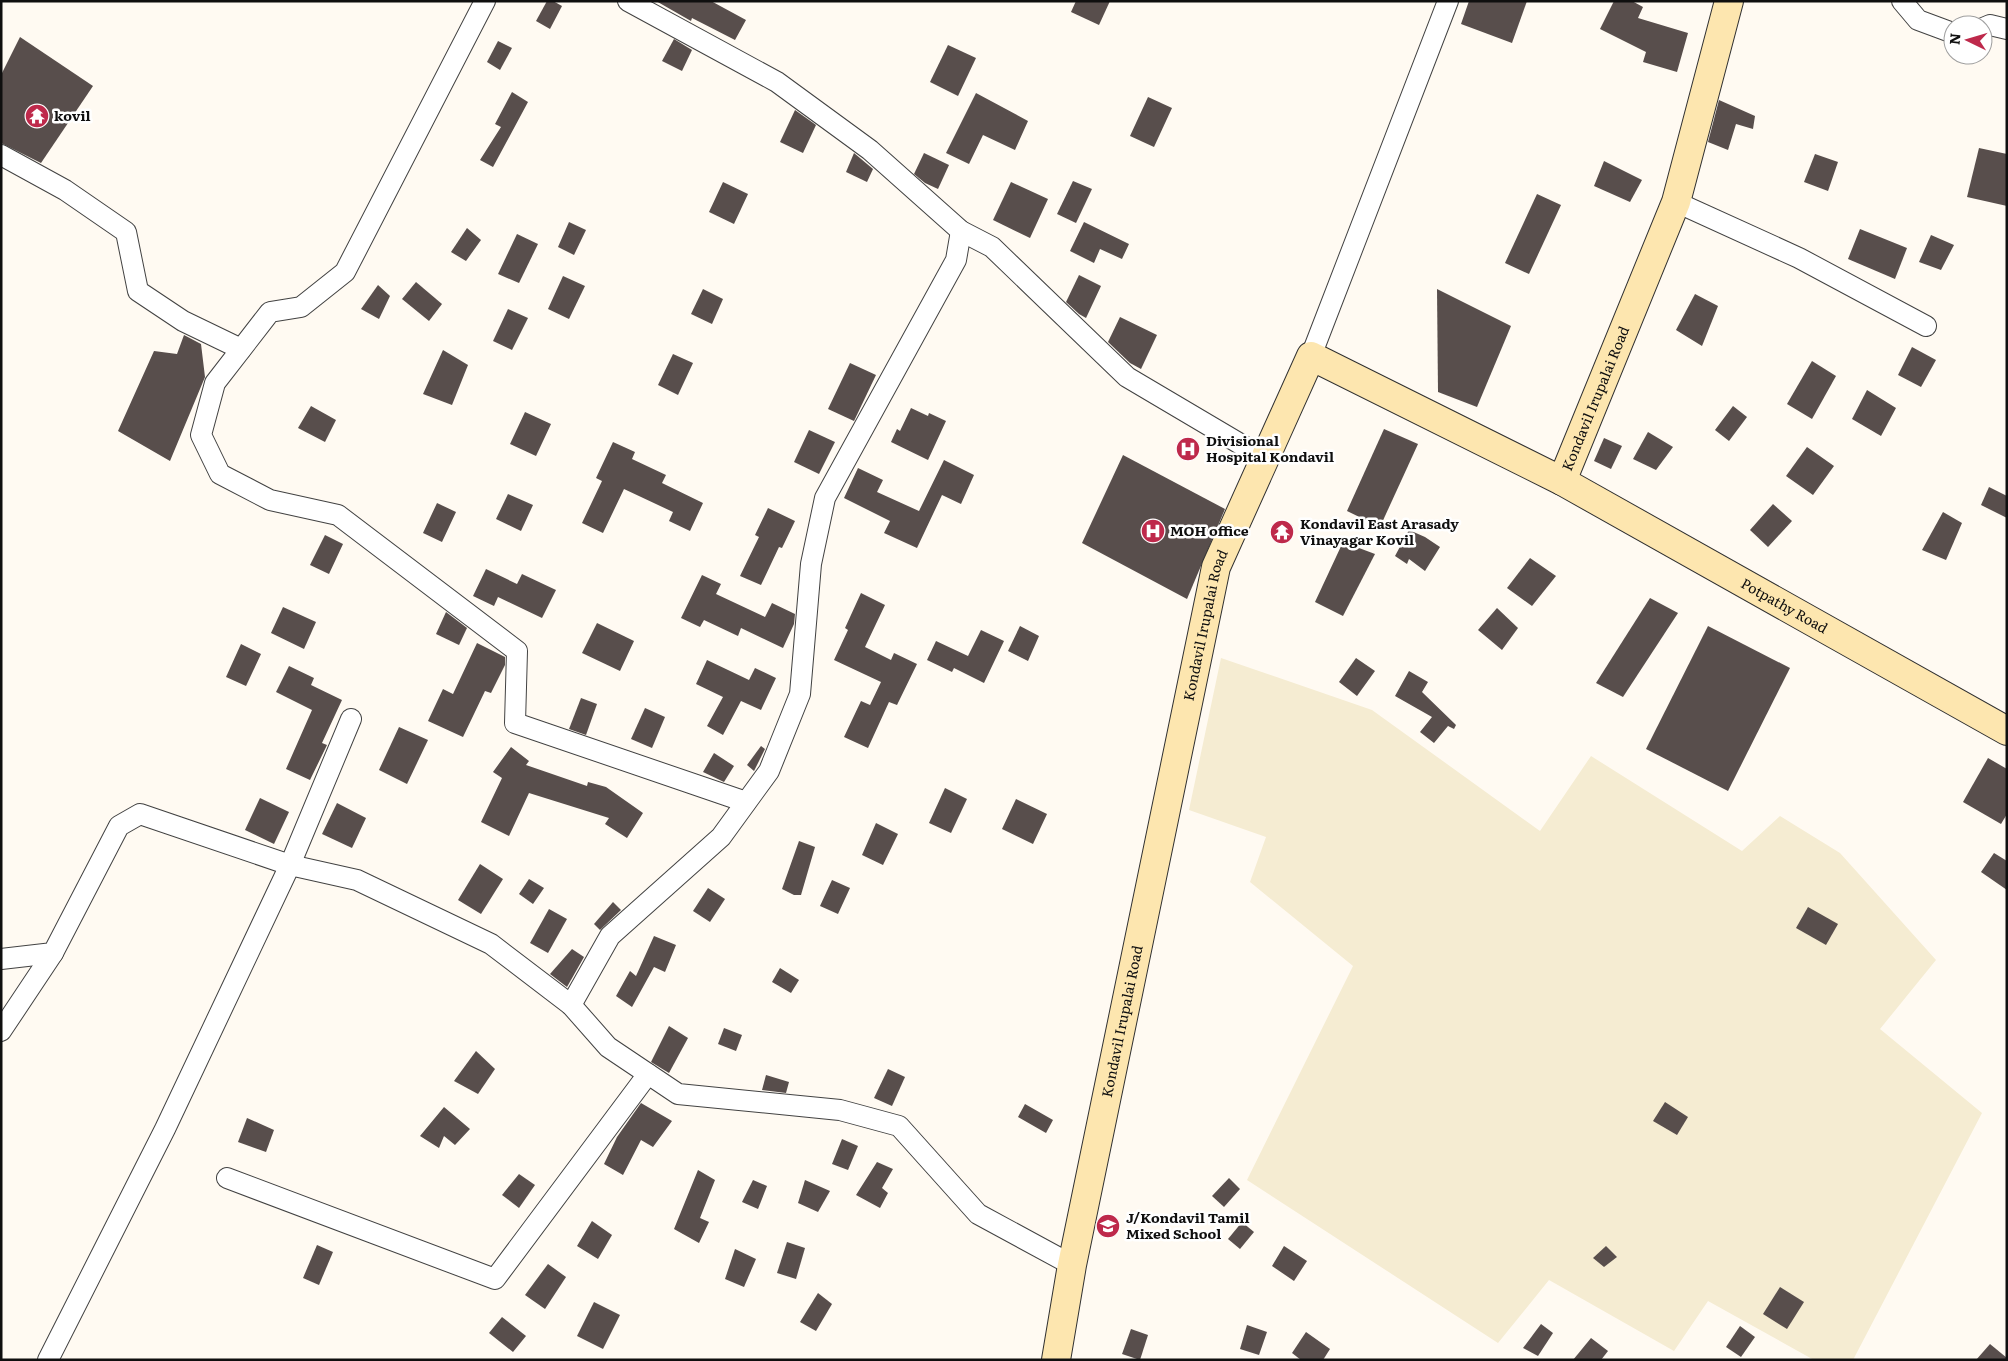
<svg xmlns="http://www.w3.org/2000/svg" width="2008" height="1361" viewBox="0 0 2008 1361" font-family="Literata,serif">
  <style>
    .farmland { fill: #f5ecd2 }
    .building { fill: #584e4c }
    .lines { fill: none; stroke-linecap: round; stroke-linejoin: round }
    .street-casing { stroke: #424242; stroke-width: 22 }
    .secondary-casing { stroke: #313131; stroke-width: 30 }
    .street { stroke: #fff; stroke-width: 20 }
    .secondary { stroke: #fde6af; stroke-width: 28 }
    .labels { text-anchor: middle; stroke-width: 5; stroke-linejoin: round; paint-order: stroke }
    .poi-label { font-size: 14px; font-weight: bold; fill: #0f0f0f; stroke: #fff; text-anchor: start }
    .street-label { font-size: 14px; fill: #0f0f0f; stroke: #fff }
  </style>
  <rect width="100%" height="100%" fill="#fffaf2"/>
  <path class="farmland" d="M 1221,658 L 1372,710 L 1540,831 L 1591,756 L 1742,851 L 1780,816 L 1840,853 L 1936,960 L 1880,1029 L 1982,1113 L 1853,1360 L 1814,1360 L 1708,1301 L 1674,1351 L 1549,1280 L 1498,1343 L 1247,1180 L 1353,966 L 1250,882 L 1266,837 L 1189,810 Z"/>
  <g class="building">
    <path d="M 547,1 L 553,1 L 562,6 L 550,29 L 536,21 Z"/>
    <path d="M 656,1 L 711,1 L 746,20 L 735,40 L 692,18 L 691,21 Z"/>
    <path d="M 1076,1 L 1110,1 L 1099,25 L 1071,12 Z"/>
    <path d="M 1469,1 L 1527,1 L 1512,43 L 1461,24 Z"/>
    <path d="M 1614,1 L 1632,1 L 1643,7 L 1638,18 L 1688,33 L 1677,72 L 1643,62 L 1646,52 L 1600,29 Z"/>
    <path d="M 20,37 L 93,86 L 41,163 L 1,143 L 1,75 Z"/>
    <path d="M 674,39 L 692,50 L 682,71 L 662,61 Z"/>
    <path d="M 498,41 L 512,48 L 500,70 L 487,62 Z"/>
    <path d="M 948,45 L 976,58 L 958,96 L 930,82 Z"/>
    <path d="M 512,92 L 528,102 L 493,167 L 480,160 L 501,127 L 495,124 Z"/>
    <path d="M 976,93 L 1028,121 L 1015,150 L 983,135 L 969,164 L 946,153 Z"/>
    <path d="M 1148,97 L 1172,108 L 1154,147 L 1130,136 Z"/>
    <path d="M 1719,100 L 1755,116 L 1753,129 L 1736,124 L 1728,150 L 1708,142 Z"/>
    <path d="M 795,110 L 816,125 L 803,153 L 780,142 Z"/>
    <path d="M 1979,148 L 2007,154 L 2007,206 L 1967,197 Z"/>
    <path d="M 854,153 L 873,169 L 867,182 L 846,172 Z"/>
    <path d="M 924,153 L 949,165 L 938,189 L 925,183 L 914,174 Z"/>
    <path d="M 1815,154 L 1838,162 L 1828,191 L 1804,182 Z"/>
    <path d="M 1604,161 L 1642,180 L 1630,202 L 1594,186 Z"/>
    <path d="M 1073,181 L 1092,189 L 1076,223 L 1057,214 Z"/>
    <path d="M 723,182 L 748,194 L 734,224 L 709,212 Z"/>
    <path d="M 1011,182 L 1048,199 L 1030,238 L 993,220 Z"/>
    <path d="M 1537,194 L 1561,205 L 1529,274 L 1505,263 Z"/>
    <path d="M 569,222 L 586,230 L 574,255 L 558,247 Z"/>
    <path d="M 1084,222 L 1129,244 L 1122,259 L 1100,249 L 1094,263 L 1070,251 Z"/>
    <path d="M 467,228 L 481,240 L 466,261 L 451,252 Z"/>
    <path d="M 1860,229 L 1907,248 L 1895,279 L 1848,259 Z"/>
    <path d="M 517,234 L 538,244 L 519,283 L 498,274 Z"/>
    <path d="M 1931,235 L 1954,245 L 1941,270 L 1919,262 Z"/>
    <path d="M 1079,275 L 1101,286 L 1086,318 L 1079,314 L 1066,302 Z"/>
    <path d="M 563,276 L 585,286 L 569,319 L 548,309 Z"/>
    <path d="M 416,282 L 442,304 L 429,321 L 402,299 Z"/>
    <path d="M 378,285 L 390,296 L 379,319 L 361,309 Z"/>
    <path d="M 703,289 L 723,299 L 712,324 L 691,314 Z"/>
    <path d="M 1437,289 L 1511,326 L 1477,407 L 1438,392 Z"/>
    <path d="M 1695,294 L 1718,306 L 1702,346 L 1676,330 Z"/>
    <path d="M 508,309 L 528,318 L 512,350 L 493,341 Z"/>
    <path d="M 1120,317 L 1157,335 L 1141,369 L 1130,363 L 1108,342 Z"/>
    <path d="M 184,335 L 201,344 L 205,377 L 170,461 L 118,431 L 154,351 L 177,354 Z"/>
    <path d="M 1912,347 L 1936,360 L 1921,387 L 1898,375 Z"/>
    <path d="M 443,350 L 468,365 L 452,405 L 423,394 Z"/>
    <path d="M 673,354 L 693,363 L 678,395 L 658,385 Z"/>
    <path d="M 1812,361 L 1836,376 L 1812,419 L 1787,404 Z"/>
    <path d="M 850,363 L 876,375 L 854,421 L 828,409 Z"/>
    <path d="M 1867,390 L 1896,408 L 1881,436 L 1852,419 Z"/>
    <path d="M 311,406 L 336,420 L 325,442 L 298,428 Z"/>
    <path d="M 1733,406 L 1747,417 L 1729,441 L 1715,430 Z"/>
    <path d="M 911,408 L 928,416 L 929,413 L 946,421 L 928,460 L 891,442 L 897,429 L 900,431 Z"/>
    <path d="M 525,412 L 551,424 L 536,456 L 510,444 Z"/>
    <path d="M 1384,429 L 1418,444 L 1380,527 L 1347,511 Z"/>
    <path d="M 809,430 L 835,442 L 819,474 L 794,462 Z"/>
    <path d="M 1648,432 L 1673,447 L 1656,470 L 1633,459 Z"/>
    <path d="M 1604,438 L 1622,446 L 1611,469 L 1594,461 Z"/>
    <path d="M 613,442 L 635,452 L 632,459 L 666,475 L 662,483 L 703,503 L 690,531 L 669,521 L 673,512 L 624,489 L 603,533 L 582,523 L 602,481 L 596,478 Z"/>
    <path d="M 1807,447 L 1834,466 L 1813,495 L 1786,476 Z"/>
    <path d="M 1123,455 L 1225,509 L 1187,599 L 1082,543 Z"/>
    <path d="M 944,460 L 974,475 L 961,504 L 942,495 L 917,548 L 884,533 L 890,521 L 844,498 L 858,468 L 883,480 L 877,492 L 919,511 Z"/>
    <path d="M 1989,487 L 2007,496 L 2007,518 L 1981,505 Z"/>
    <path d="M 508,494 L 533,505 L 521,531 L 496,519 Z"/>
    <path d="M 437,503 L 456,512 L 442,542 L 423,533 Z"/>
    <path d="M 1773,504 L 1792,521 L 1768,547 L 1750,530 Z"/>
    <path d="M 768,508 L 795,521 L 782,548 L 779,547 L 761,585 L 740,576 L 759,537 L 755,535 Z"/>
    <path d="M 1943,512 L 1962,523 L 1946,560 L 1922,550 Z"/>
    <path d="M 1409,530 L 1425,537 L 1440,547 L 1425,571 L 1409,559 L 1407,564 L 1395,556 Z"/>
    <path d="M 325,535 L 343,544 L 329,574 L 310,565 Z"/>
    <path d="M 1343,542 L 1375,554 L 1343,616 L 1315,602 Z"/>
    <path d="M 1530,558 L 1556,576 L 1532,606 L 1507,588 Z"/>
    <path d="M 486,569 L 517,584 L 522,574 L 556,590 L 542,618 L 498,597 L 494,606 L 473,596 Z"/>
    <path d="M 702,575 L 721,584 L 716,594 L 765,617 L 772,603 L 795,614 L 794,624 L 783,648 L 741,628 L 738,636 L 704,620 L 700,627 L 681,618 Z"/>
    <path d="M 861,593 L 885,605 L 865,647 L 891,660 L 894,653 L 917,664 L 897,705 L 889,702 L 868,748 L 844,737 L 861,701 L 870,705 L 881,682 L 834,660 L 848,630 L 845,628 Z"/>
    <path d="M 1650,598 L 1678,613 L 1623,697 L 1596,683 Z"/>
    <path d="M 283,607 L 316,622 L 304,649 L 271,633 Z"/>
    <path d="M 1497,608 L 1518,628 L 1502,650 L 1478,630 Z"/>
    <path d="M 446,612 L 467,628 L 459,645 L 436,634 Z"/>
    <path d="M 597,623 L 634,641 L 620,671 L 582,653 Z"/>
    <path d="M 1020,626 L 1039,636 L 1028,661 L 1008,651 Z"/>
    <path d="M 1708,626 L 1790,668 L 1728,791 L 1646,749 Z"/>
    <path d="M 981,630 L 1004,641 L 984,683 L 954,668 L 952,672 L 927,660 L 936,641 L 968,656 Z"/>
    <path d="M 477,643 L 505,657 L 505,665 L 491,693 L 485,691 L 463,737 L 428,721 L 443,689 L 453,694 Z"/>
    <path d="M 241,644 L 261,654 L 246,686 L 226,677 Z"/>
    <path d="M 1356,658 L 1375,671 L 1357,696 L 1339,682 Z"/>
    <path d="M 707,660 L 749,680 L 755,668 L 776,678 L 761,710 L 741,701 L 723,735 L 707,726 L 723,697 L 696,684 Z"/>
    <path d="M 289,666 L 314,678 L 311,685 L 342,700 L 322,743 L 327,745 L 310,780 L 286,769 L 312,710 L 276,692 Z"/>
    <path d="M 1409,671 L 1428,682 L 1422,692 L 1456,725 L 1454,729 L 1448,726 L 1434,743 L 1420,732 L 1432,717 L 1395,696 Z"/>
    <path d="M 581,698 L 597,704 L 586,735 L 569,729 Z"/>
    <path d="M 645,708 L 665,717 L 652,748 L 631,739 Z"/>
    <path d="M 399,727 L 428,740 L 407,784 L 379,770 Z"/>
    <path d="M 761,746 L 765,749 L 754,771 L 747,765 Z"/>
    <path d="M 511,747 L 529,761 L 526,765 L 587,786 L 588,782 L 606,787 L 643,813 L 627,838 L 605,824 L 609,818 L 529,793 L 509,836 L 481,822 L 502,778 L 493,772 Z"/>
    <path d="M 714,753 L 734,766 L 724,782 L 703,772 Z"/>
    <path d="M 1988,758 L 2007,769 L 2007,814 L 2001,824 L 1963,802 Z"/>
    <path d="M 945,788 L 967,799 L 951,833 L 929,823 Z"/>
    <path d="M 260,798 L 289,812 L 274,844 L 245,830 Z"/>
    <path d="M 1016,799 L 1047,814 L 1033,844 L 1002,829 Z"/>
    <path d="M 337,803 L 366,818 L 352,848 L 322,834 Z"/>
    <path d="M 876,823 L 898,834 L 883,865 L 862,855 Z"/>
    <path d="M 799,841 L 815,847 L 801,895 L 794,895 L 782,889 Z"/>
    <path d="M 1994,853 L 2007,861 L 2007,890 L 1981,872 Z"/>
    <path d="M 480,864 L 503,879 L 481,914 L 458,900 Z"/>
    <path d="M 529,879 L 544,888 L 533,904 L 519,894 Z"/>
    <path d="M 832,880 L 850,888 L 838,914 L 820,906 Z"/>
    <path d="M 708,888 L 725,899 L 710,922 L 693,911 Z"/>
    <path d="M 613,902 L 621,910 L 600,930 L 594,924 Z"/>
    <path d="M 1808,907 L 1838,924 L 1826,945 L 1796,928 Z"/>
    <path d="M 549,909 L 567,919 L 548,953 L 530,943 Z"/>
    <path d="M 654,936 L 676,945 L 665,972 L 654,967 L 632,1007 L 616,996 L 630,971 L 636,976 Z"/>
    <path d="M 572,949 L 584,957 L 567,987 L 550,974 Z"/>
    <path d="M 780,968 L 799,980 L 791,993 L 772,982 Z"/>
    <path d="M 669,1026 L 688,1038 L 669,1073 L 651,1062 Z"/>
    <path d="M 724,1028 L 742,1035 L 736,1051 L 718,1044 Z"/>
    <path d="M 476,1051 L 495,1069 L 478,1094 L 454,1081 Z"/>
    <path d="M 888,1069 L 905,1077 L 892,1106 L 874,1098 Z"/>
    <path d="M 766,1075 L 789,1082 L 786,1093 L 762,1090 Z"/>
    <path d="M 1665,1102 L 1688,1117 L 1677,1135 L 1653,1121 Z"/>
    <path d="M 641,1103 L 672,1121 L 653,1147 L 641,1140 L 623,1175 L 604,1164 L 617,1137 Z"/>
    <path d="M 1025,1104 L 1053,1120 L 1046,1133 L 1018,1117 Z"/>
    <path d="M 444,1107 L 470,1129 L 455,1145 L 444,1136 L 439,1148 L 420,1136 Z"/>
    <path d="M 247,1118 L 274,1130 L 266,1152 L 238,1142 Z"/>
    <path d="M 842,1139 L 858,1146 L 848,1170 L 832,1164 Z"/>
    <path d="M 877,1162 L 893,1169 L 882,1188 L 888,1193 L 880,1208 L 856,1195 Z"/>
    <path d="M 698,1170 L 715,1180 L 700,1218 L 709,1222 L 699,1243 L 674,1229 Z"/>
    <path d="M 519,1174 L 535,1185 L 519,1208 L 502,1195 Z"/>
    <path d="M 1229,1178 L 1240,1189 L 1224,1207 L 1212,1196 Z"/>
    <path d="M 753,1180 L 767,1186 L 758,1209 L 742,1202 Z"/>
    <path d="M 805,1180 L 830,1191 L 818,1212 L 798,1203 Z"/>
    <path d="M 592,1221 L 612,1235 L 598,1259 L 577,1246 Z"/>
    <path d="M 1242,1222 L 1254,1232 L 1240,1249 L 1228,1239 Z"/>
    <path d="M 787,1242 L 805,1248 L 796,1279 L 777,1273 Z"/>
    <path d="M 317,1245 L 333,1252 L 319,1285 L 303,1278 Z"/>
    <path d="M 1284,1246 L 1307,1261 L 1294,1281 L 1272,1266 Z"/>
    <path d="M 1606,1246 L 1617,1257 L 1604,1267 L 1593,1258 Z"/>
    <path d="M 735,1249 L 756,1259 L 744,1287 L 725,1279 Z"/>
    <path d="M 548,1264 L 566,1277 L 545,1309 L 525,1295 Z"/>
    <path d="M 1780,1287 L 1804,1302 L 1787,1329 L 1763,1314 Z"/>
    <path d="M 818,1293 L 832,1304 L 816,1331 L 800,1322 Z"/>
    <path d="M 594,1302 L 620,1315 L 603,1349 L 577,1336 Z"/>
    <path d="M 502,1317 L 526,1336 L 513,1352 L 489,1333 Z"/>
    <path d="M 1541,1324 L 1553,1333 L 1538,1356 L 1523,1348 Z"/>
    <path d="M 1247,1325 L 1267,1332 L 1259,1355 L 1240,1349 Z"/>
    <path d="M 1740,1326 L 1755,1337 L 1741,1357 L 1726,1347 Z"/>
    <path d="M 1131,1329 L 1148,1335 L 1140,1360 L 1122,1354 Z"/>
    <path d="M 1306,1332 L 1330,1349 L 1323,1360 L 1301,1360 L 1292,1353 Z"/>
    <path d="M 1591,1338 L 1608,1351 L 1601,1360 L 1573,1360 Z"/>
    <path d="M 1990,1344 L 2007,1358 L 2007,1360 L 1976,1360 Z"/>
  </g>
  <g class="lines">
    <g class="street-casing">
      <g id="street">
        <path d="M 485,1 L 345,272 L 301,307 L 270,312 L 215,383 L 201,435 L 220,474 L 270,500 L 338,515 L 517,651 L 515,723 L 746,802"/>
        <path d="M 628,1 L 777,82 L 870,150 L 961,231 L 992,247 L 1127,377 L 1264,458"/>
        <path d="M 1902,1 L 1918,20 L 1953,33"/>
        <path d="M 1983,28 L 1990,25 L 2007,29"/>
        <path d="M 1,155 L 65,190 L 126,232 L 138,291 L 183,321 L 241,349"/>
        <path d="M 1676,202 L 1799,258 L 1926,326"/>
        <path d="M 1311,356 L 1448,1"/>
        <path d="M 1,959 L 53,953 L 119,826 L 140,814 L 290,865 L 357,880 L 491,944 L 571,1005 L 608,1047 L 678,1094 L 840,1110 L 899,1126 L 978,1214 L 1072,1265"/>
        <path d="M 571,1005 L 610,936 L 721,837 L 769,771 L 800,694 L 811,564 L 825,498 L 956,260 L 961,231"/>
        <path d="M 1,1031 L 53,953"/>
        <path d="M 227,1178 L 495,1279 L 648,1074"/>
        <path d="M 48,1360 L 165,1129 L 290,865 L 351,719"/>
      </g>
    </g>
    <g class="secondary-casing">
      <g id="secondary">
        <path id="s1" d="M 1562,481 L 2007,731"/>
        <path id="s2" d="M 1056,1360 L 1072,1265 L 1216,567 L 1311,356 L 1562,481 L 1676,202 L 1729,1"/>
      </g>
    </g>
    <use href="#street" class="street"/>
    <use href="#secondary" class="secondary"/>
  </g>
  <defs>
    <g id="temple-disc" transform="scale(1.25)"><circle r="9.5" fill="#be294b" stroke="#fff"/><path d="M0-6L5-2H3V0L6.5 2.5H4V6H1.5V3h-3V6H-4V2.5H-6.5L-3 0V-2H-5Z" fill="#fff"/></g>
    <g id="hospital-disc" transform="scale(1.25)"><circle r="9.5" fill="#be294b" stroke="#fff"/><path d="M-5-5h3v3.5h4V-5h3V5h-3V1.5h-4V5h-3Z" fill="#fff"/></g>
    <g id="school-disc" transform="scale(1.25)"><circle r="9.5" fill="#be294b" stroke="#fff"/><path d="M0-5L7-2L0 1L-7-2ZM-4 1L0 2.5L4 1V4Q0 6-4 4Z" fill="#fff"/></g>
  </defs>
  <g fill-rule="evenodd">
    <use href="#temple-disc" x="37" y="116"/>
    <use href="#hospital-disc" x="1188" y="449"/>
    <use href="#hospital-disc" x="1153" y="531"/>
    <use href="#temple-disc" x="1282" y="532"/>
    <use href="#school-disc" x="1108" y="1226"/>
  </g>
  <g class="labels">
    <g class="poi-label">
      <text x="54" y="121">kovil</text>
      <text x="1206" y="446">Divisional<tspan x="1206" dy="16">Hospital Kondavil</tspan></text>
      <text x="1300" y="529">Kondavil East Arasady<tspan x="1300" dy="16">Vinayagar Kovil</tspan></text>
      <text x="1170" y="536">MOH office</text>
      <text x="1126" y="1223">J/Kondavil Tamil<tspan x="1126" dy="16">Mixed School</tspan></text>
    </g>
    <g class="street-label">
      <text dy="5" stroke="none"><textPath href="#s2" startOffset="1410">Kondavil Irupalai Road</textPath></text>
      <text dy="5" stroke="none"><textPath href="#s1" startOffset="255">Potpathy Road</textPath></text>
      <text dy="5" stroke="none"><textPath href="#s2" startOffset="750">Kondavil Irupalai Road</textPath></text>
      <text dy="5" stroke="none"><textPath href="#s2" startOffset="345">Kondavil Irupalai Road</textPath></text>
    </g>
  </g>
  <rect width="2008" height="1361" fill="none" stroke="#0f0f0f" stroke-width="5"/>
  <g transform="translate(1968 40) rotate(275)"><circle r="24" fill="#ffffff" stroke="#9f9f9f"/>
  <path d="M0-4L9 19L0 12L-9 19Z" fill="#be294b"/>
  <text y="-8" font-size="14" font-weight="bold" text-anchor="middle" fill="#0f0f0f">N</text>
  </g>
</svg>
